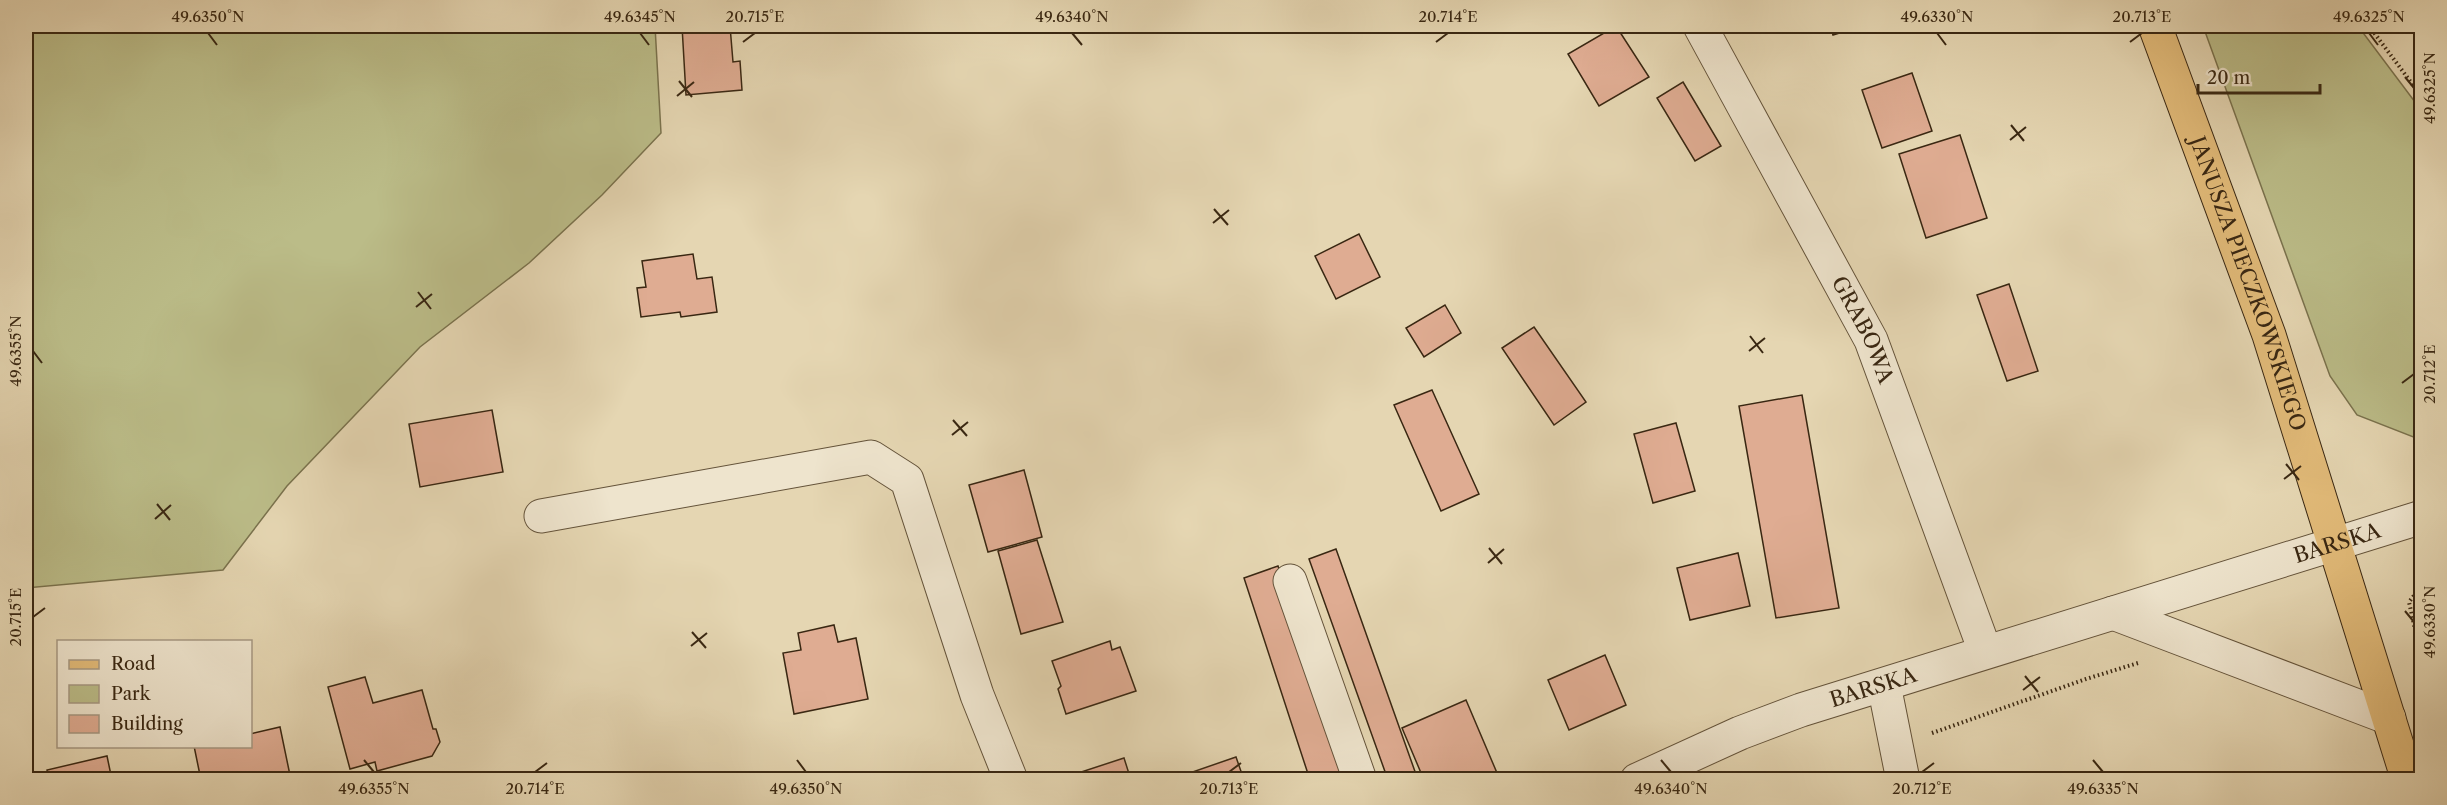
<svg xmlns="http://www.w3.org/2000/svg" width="2447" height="805" viewBox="0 0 2447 805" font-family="'Libre Caslon Text',serif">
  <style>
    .green { fill: #bbbc88; stroke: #7a724d; stroke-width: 1.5 }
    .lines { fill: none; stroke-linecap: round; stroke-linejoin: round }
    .stream { stroke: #717f71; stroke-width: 12 }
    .building { fill: #dfac92; stroke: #392712; stroke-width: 1.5 }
    .minor-casing { stroke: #64533a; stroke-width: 35 }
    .major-casing { stroke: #392712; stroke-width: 35 }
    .path { stroke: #392712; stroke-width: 4; stroke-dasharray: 1.5 3; stroke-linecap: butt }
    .minor { stroke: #eee4cd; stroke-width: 33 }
    .major { stroke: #e2bb79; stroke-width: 33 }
    .ticks { fill: none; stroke: #392712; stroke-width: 2 }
    .labels { text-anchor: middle; stroke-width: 6; stroke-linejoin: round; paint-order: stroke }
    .street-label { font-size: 21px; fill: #392712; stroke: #eee4cd }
    .neatline { fill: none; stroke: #392712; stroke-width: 2 }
    .ticks-label { font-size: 15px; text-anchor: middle; fill: #392712 }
  </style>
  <rect width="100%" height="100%" fill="#e5d6b2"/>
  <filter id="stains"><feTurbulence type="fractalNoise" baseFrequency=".00333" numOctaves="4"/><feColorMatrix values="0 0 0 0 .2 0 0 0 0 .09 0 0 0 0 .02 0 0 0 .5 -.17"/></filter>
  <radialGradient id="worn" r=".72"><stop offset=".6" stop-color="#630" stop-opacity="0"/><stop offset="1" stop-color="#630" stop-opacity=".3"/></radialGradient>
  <g class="green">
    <path d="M 26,26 L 655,26 L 661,133 L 602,195 L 529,263 L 420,347 L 287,486 L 223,570 L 26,588 Z"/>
    <path d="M 2203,26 L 2358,26 L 2421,110 L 2421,440 L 2357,415 L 2330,376 Z"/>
  </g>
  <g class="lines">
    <path class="stream" d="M 2059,780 L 2083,780"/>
  </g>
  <g class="building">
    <path d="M 682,26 L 730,26 L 733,62 L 740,61 L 742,90 L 686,95 Z"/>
    <path d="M 1616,26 L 1649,77 L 1599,106 L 1568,54 Z"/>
    <path d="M 1830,26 L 1862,26 L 1833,35 Z"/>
    <path d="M 1912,73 L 1932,131 L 1882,148 L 1862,90 Z"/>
    <path d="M 1683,82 L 1721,146 L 1695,161 L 1657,98 Z"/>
    <path d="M 1960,135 L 1987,218 L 1926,238 L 1899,154 Z"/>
    <path d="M 1359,234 L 1380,277 L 1336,299 L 1315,256 Z"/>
    <path d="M 693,254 L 697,279 L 712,277 L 717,312 L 681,317 L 680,312 L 641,317 L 637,288 L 646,287 L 642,261 Z"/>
    <path d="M 2009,284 L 2038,371 L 2007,381 L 1977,295 Z"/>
    <path d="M 1445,305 L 1461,333 L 1424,357 L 1406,328 Z"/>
    <path d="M 1534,327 L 1586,402 L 1554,425 L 1502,348 Z"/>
    <path d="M 1432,390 L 1479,494 L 1441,511 L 1394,405 Z"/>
    <path d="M 1802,395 L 1839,608 L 1776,618 L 1739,406 Z"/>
    <path d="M 492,410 L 503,472 L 420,487 L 409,424 Z"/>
    <path d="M 1676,423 L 1695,491 L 1653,503 L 1634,434 Z"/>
    <path d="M 1024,470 L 1042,537 L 988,552 L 969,485 Z"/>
    <path d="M 1037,540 L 1063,622 L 1021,634 L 998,551 Z"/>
    <path d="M 1336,549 L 1418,780 L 1388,780 L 1309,559 Z"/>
    <path d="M 1738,553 L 1750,606 L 1690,620 L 1677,568 Z"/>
    <path d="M 1278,566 L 1347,780 L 1310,780 L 1244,578 Z"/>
    <path d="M 834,625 L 838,642 L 856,638 L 868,699 L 794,714 L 783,653 L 801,650 L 798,633 Z"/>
    <path d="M 1110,641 L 1112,650 L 1120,647 L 1136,691 L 1066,714 L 1058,689 L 1061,686 L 1052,661 Z"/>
    <path d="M 1605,655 L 1626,705 L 1569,730 L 1548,680 Z"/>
    <path d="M 365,677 L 373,703 L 422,690 L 433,729 L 436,729 L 440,742 L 432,756 L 377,771 L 375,762 L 350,769 L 328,687 Z"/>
    <path d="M 1466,700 L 1500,780 L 1424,780 L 1402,728 Z"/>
    <path d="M 280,727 L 291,780 L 201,780 L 194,746 L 250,746 L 250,734 Z"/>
    <path d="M 107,756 L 112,780 L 49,780 L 47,770 Z"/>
    <path d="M 1236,757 L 1244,780 L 1178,780 L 1178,777 Z"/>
    <path d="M 1124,758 L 1131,780 L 1067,780 L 1066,777 Z"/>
  </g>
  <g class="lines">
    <g class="minor-casing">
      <g id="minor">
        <path id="s1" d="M 1700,26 L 1871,340 L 1985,651"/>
        <path d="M 541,516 L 871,457 L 907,480 L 977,695 L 1011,780"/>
        <path d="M 1290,581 L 1360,780"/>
        <path d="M 2113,613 L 2389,718"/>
        <path d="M 1884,685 L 1903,780"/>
        <path id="s2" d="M 1637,780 L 1740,733 L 1801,710 L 2422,517"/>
      </g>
    </g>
    <g class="major-casing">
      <g id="major">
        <path id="s3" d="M 2155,26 L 2269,335 L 2408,780"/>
      </g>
    </g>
    <g class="path">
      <path d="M 2369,26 L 2422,97"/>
      <path d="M 2422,585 L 2409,602 L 2422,661"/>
      <path d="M 1932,733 L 2086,679 L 2138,663"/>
    </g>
    <use href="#minor" class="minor"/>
    <use href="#major" class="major"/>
  </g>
  <path class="ticks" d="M 208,33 L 217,45M 640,33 L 649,45M 1072,33 L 1082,45M 1937,33 L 1946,45M 2369,33 L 2378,45M 743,42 L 755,33M 1436,42 L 1448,33M 2130,42 L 2142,33M 2405,77 L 2414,88M 679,81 L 692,97M 677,96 L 694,82M 2011,125 L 2024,141M 2010,140 L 2026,127M 1214,209 L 1228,225M 1213,223 L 1229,210M 418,292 L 431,309M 416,307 L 432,294M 1750,336 L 1763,353M 33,351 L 42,363M 1749,351 L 1765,338M 2402,383 L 2414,374M 953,420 L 967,436M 952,435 L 968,422M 2286,464 L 2299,480M 2284,479 L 2301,466M 157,504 L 170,520M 155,519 L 171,505M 1489,548 L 1502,564M 1488,563 L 1504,549M 2405,611 L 2414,622M 33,617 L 45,608M 692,632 L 706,648M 691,646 L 707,633M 2025,676 L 2038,692M 2023,690 L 2040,677M 364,760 L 374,772M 797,760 L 806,772M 1661,760 L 1671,772M 2093,760 L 2103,772M 535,772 L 547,763M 1229,772 L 1241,763M 1922,772 L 1934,763"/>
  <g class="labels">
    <g class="street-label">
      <text dy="7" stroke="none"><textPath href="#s3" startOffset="274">JANUSZA PIECZKOWSKIEGO</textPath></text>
      <text dy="7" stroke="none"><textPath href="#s1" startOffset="345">GRABOWA</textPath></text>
      <text dy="7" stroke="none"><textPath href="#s2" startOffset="740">BARSKA</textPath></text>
      <text dy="7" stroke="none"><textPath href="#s2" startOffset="254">BARSKA</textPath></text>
    </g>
  </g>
  <rect width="2447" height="805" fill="none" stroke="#e5d6b2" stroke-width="66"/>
  <rect x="57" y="640" width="195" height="108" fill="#eee4cd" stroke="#a69882" stroke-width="1.5"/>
  <rect x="69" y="660" width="30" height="9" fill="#e2bb79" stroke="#a69882" stroke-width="1.5"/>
  <text x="111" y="670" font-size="18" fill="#392712">Road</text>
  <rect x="69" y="685" width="30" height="18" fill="#bbbc88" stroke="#a69882" stroke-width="1.5"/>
  <text x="111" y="700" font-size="18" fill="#392712">Park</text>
  <rect x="69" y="715" width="30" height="18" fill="#dfac92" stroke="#a69882" stroke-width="1.5"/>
  <text x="111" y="730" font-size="18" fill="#392712">Building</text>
  <path d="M2198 84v9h122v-9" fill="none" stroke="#392712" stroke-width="3"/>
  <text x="2207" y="84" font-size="18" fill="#392712" stroke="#eee4cd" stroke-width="4.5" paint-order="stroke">20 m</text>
  <rect x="33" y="33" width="2381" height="739" class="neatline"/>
  <g class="ticks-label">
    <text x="208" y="22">49.6350°N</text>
    <text x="640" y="22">49.6345°N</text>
    <text x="755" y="22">20.715°E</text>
    <text x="1072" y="22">49.6340°N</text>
    <text x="1448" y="22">20.714°E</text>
    <text x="1937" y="22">49.6330°N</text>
    <text x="2142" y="22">20.713°E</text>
    <text x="2369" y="22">49.6325°N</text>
    <text transform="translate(2430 88) rotate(-90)" y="5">49.6325°N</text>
    <text transform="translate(16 351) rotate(-90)" y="5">49.6355°N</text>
    <text transform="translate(2430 374) rotate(-90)" y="5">20.712°E</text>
    <text transform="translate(16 617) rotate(-90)" y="5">20.715°E</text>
    <text transform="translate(2430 622) rotate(-90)" y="5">49.6330°N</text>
    <text x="374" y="794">49.6355°N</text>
    <text x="535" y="794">20.714°E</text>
    <text x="806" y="794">49.6350°N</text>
    <text x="1229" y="794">20.713°E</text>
    <text x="1671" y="794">49.6340°N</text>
    <text x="1922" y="794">20.712°E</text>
    <text x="2103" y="794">49.6335°N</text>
  </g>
  <rect width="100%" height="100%" filter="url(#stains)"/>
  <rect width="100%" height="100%" fill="url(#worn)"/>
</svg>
